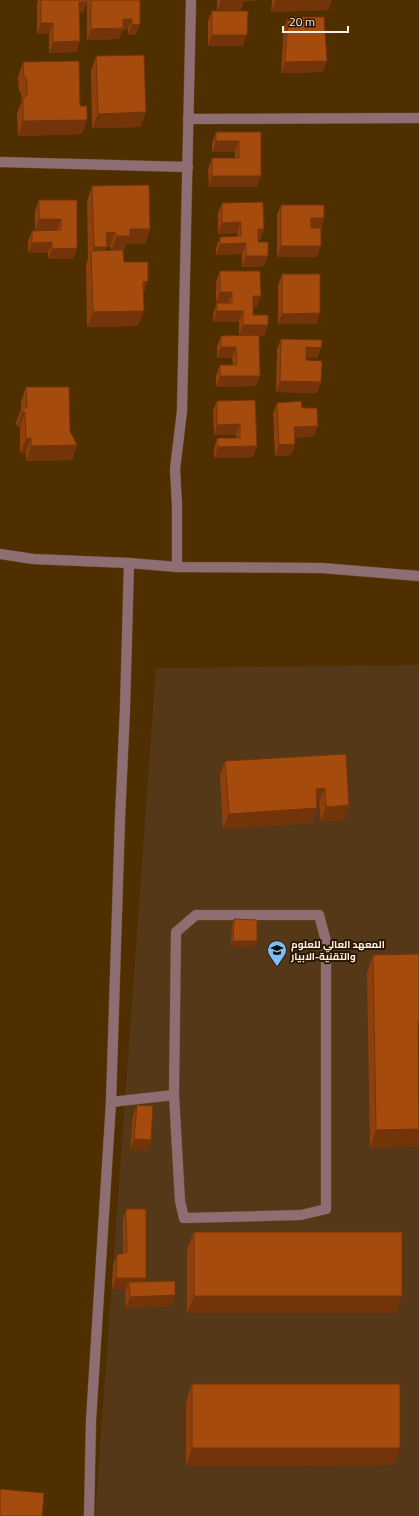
<svg xmlns="http://www.w3.org/2000/svg" width="419" height="1516" viewBox="0 0 419 1516" font-family="'Titillium Web',Cairo,sans-serif">
  <style>
    .built { fill: #553817 }
    .lines { fill: none; stroke-linecap: round; stroke-linejoin: round }
    .minor-casing { stroke: #6b4d25; stroke-width: 11 }
    .minor { stroke: #8f6e73; stroke-width: 10 }
    .wall { fill: #8e400c; fill-rule: evenodd }
    .shaded-wall { fill: #74340a }
    .building { fill: #a54b0e; stroke: #74340a }
    .labels { text-anchor: middle; stroke-width: 4; stroke-linejoin: round; paint-order: stroke }
    .poi-label { font-size: 10px; font-weight: bold; fill: #fbf0e5; stroke: #2c1902; text-anchor: start }
  </style>
  <rect width="100%" height="100%" fill="#4f2e00"/>
  <path class="built" d="M 419,665 L 419,1516 L 95,1516 L 156,668 Z"/>
  <g class="lines">
    <g class="minor-casing">
      <g id="minor">
        <path d="M 188,119 L 419,118"/>
        <path d="M 0,162 L 188,167"/>
        <path d="M 0,554 L 33,559 L 129,563 L 177,567 L 322,568 L 419,576"/>
        <path d="M 177,567 L 177,506 L 175,469 L 182,411 L 191,0"/>
        <path d="M 196,915 L 319,915 L 326,941 L 326,1209 L 301,1215 L 184,1218 L 180,1201 L 174,1095 L 176,932 Z"/>
        <path d="M 111,1102 L 174,1095"/>
        <path d="M 89,1516 L 91,1421 L 111,1102 L 120,818 L 125,709 L 129,563"/>
      </g>
    </g>
    <use href="#minor" class="minor"/>
  </g>
  <g class="wall">
    <path d="M 38,0 L 140,0 L 136,35 L 128,35 L 128,29 L 122,30 L 119,39 L 87,40 L 87,3 L 83,12 L 80,12 L 80,41 L 76,52 L 49,53 L 49,34 L 37,34 L 37,4 Z"/>
    <path d="M 217,0 L 259,0 L 244,1 L 240,11 L 243,46 L 208,46 L 208,21 L 212,11 L 217,11 Z"/>
    <path d="M 272,0 L 332,0 L 328,10 L 271,12 Z"/>
    <path d="M 288,17 L 323,72 L 281,73 L 284,27 Z"/>
    <path d="M 96,56 L 146,112 L 140,127 L 92,128 L 91,71 Z"/>
    <path d="M 23,62 L 80,106 L 82,134 L 18,136 L 17,113 L 22,101 L 21,93 L 19,92 L 18,77 Z"/>
    <path d="M 216,132 L 261,132 L 257,187 L 209,187 L 208,169 L 212,158 L 235,158 L 235,152 L 212,152 L 212,143 Z"/>
    <path d="M 92,186 L 150,229 L 145,244 L 126,244 L 124,250 L 123,250 L 124,262 L 143,294 L 138,326 L 87,327 L 86,265 L 88,259 L 87,201 ZM 107,247 L 110,247 L 111,250 L 105,250 Z"/>
    <path d="M 39,200 L 77,200 L 77,248 L 73,259 L 48,259 L 48,253 L 28,253 L 28,241 L 32,231 L 57,230 L 35,230 L 35,211 Z"/>
    <path d="M 222,203 L 264,229 L 260,240 L 258,240 L 264,266 L 242,267 L 242,254 L 216,255 L 216,248 L 220,237 L 237,237 L 237,233 L 218,234 L 218,214 Z"/>
    <path d="M 281,205 L 324,218 L 321,228 L 317,257 L 277,257 L 277,215 Z"/>
    <path d="M 220,271 L 257,307 L 253,307 L 253,315 L 268,325 L 264,336 L 259,336 L 260,376 L 256,386 L 216,387 L 216,376 L 220,365 L 233,365 L 232,358 L 217,358 L 217,346 L 221,336 L 239,335 L 239,322 L 213,322 L 213,314 L 217,303 L 216,303 L 216,282 Z"/>
    <path d="M 282,274 L 320,313 L 316,324 L 278,324 L 278,285 Z"/>
    <path d="M 281,339 L 321,348 L 317,358 L 306,358 L 306,360 L 321,382 L 317,393 L 276,392 L 277,349 Z"/>
    <path d="M 26,387 L 70,431 L 77,445 L 72,460 L 26,461 L 26,453 L 20,453 L 20,427 L 17,426 L 16,423 L 21,409 L 21,402 Z"/>
    <path d="M 255,400 L 257,446 L 253,457 L 214,458 L 214,449 L 217,438 L 236,438 L 236,435 L 214,435 L 213,411 L 217,401 Z"/>
    <path d="M 277,403 L 302,408 L 314,436 L 294,438 L 295,444 L 291,455 L 275,456 L 273,413 Z"/>
    <path d="M 346,754 L 349,805 L 344,820 L 321,821 L 319,803 L 317,803 L 317,808 L 312,823 L 223,829 L 220,776 L 225,761 Z"/>
    <path d="M 234,919 L 257,941 L 254,947 L 231,946 L 232,925 Z"/>
    <path d="M 419,954 L 419,1039 L 370,1148 L 367,973 L 373,955 Z"/>
    <path d="M 137,1105 L 151,1140 L 147,1151 L 130,1149 L 133,1116 Z"/>
    <path d="M 126,1209 L 144,1282 L 172,1306 L 126,1308 L 125,1293 L 126,1289 L 112,1289 L 113,1265 L 117,1255 L 123,1253 L 123,1220 Z"/>
    <path d="M 194,1232 L 402,1296 L 395,1313 L 187,1313 L 187,1249 Z"/>
    <path d="M 192,1384 L 394,1465 L 186,1466 L 186,1402 Z"/>
  </g>
  <g class="shaded-wall">
    <path d="M 221,0 L 259,0 L 244,1 L 240,11 L 217,11 Z"/>
    <path d="M 276,0 L 332,0 L 328,10 L 271,12 Z"/>
    <path d="M 79,2 L 87,2 L 83,12 L 76,13 Z"/>
    <path d="M 123,19 L 132,19 L 128,29 L 122,30 L 119,39 L 87,40 L 91,29 Z"/>
    <path d="M 41,23 L 53,23 L 49,34 L 37,34 Z"/>
    <path d="M 140,24 L 136,35 L 128,35 L 132,25 Z"/>
    <path d="M 212,35 L 247,35 L 243,46 L 208,46 Z"/>
    <path d="M 80,41 L 76,52 L 49,53 L 53,42 Z"/>
    <path d="M 327,61 L 323,72 L 281,73 L 285,62 Z"/>
    <path d="M 146,112 L 140,127 L 92,128 L 98,114 Z"/>
    <path d="M 87,120 L 82,134 L 18,136 L 23,121 Z"/>
    <path d="M 216,141 L 239,141 L 235,152 L 212,152 Z"/>
    <path d="M 212,176 L 261,176 L 257,187 L 209,187 Z"/>
    <path d="M 311,218 L 324,218 L 320,229 L 307,228 Z"/>
    <path d="M 39,219 L 61,219 L 57,230 L 35,230 Z"/>
    <path d="M 241,222 L 237,233 L 218,234 L 222,223 Z"/>
    <path d="M 130,229 L 150,229 L 145,244 L 126,244 L 124,250 L 111,250 L 117,236 Z"/>
    <path d="M 258,229 L 264,229 L 260,240 L 254,240 Z"/>
    <path d="M 115,232 L 110,247 L 107,247 L 101,261 L 91,253 L 94,247 L 106,233 Z"/>
    <path d="M 52,242 L 48,253 L 28,253 L 32,243 Z"/>
    <path d="M 246,243 L 242,254 L 216,255 L 220,244 Z"/>
    <path d="M 281,246 L 321,246 L 317,257 L 277,257 Z"/>
    <path d="M 77,248 L 73,259 L 48,259 L 52,249 Z"/>
    <path d="M 246,256 L 268,256 L 264,266 L 242,267 Z"/>
    <path d="M 148,281 L 143,296 L 143,282 Z"/>
    <path d="M 220,292 L 232,292 L 228,303 L 216,303 Z"/>
    <path d="M 253,296 L 261,296 L 257,307 L 249,307 Z"/>
    <path d="M 144,311 L 138,326 L 87,327 L 93,312 Z"/>
    <path d="M 217,311 L 243,311 L 239,322 L 213,322 Z"/>
    <path d="M 320,313 L 316,324 L 278,324 L 282,314 Z"/>
    <path d="M 243,325 L 268,325 L 264,336 L 239,336 Z"/>
    <path d="M 221,347 L 236,347 L 232,358 L 217,358 Z"/>
    <path d="M 306,347 L 321,348 L 317,358 L 303,358 Z"/>
    <path d="M 220,376 L 260,376 L 256,386 L 216,387 Z"/>
    <path d="M 280,381 L 321,382 L 317,393 L 276,392 Z"/>
    <path d="M 22,412 L 25,412 L 20,427 L 17,426 Z"/>
    <path d="M 240,424 L 236,435 L 214,435 L 217,425 Z"/>
    <path d="M 318,426 L 314,436 L 290,438 L 294,427 Z"/>
    <path d="M 31,438 L 26,453 L 20,453 L 26,439 Z"/>
    <path d="M 295,444 L 291,455 L 275,456 L 279,445 Z"/>
    <path d="M 77,445 L 72,460 L 26,461 L 31,446 Z"/>
    <path d="M 257,446 L 253,457 L 214,458 L 218,447 Z"/>
    <path d="M 325,788 L 319,803 L 311,804 L 316,789 Z"/>
    <path d="M 349,805 L 344,820 L 321,821 L 326,807 Z"/>
    <path d="M 317,808 L 312,823 L 223,829 L 229,814 Z"/>
    <path d="M 233,941 L 257,941 L 254,947 L 231,946 Z"/>
    <path d="M 418,1022 L 419,1022 L 419,1039 L 412,1039 Z"/>
    <path d="M 419,1129 L 419,1147 L 370,1148 L 376,1130 Z"/>
    <path d="M 134,1139 L 151,1140 L 147,1151 L 130,1149 Z"/>
    <path d="M 116,1278 L 146,1278 L 142,1289 L 129,1282 L 126,1289 L 112,1289 Z"/>
    <path d="M 175,1295 L 172,1306 L 126,1308 L 130,1297 Z"/>
    <path d="M 194,1296 L 402,1296 L 395,1313 L 187,1313 Z"/>
    <path d="M 192,1448 L 400,1448 L 394,1465 L 186,1466 Z"/>
  </g>
  <g class="building">
    <path d="M 41,0 L 87,0 L 87,2 L 79,2 L 80,41 L 53,42 L 53,23 L 41,23 Z"/>
    <path d="M 91,0 L 140,0 L 140,24 L 132,25 L 132,19 L 123,19 L 123,28 L 91,29 Z"/>
    <path d="M 212,11 L 248,11 L 247,35 L 212,35 Z"/>
    <path d="M 288,17 L 324,17 L 327,61 L 285,62 Z"/>
    <path d="M 144,55 L 146,112 L 98,114 L 96,56 Z"/>
    <path d="M 79,61 L 80,106 L 87,106 L 87,120 L 23,121 L 23,98 L 27,95 L 27,79 L 24,77 L 23,62 Z"/>
    <path d="M 216,132 L 261,132 L 261,176 L 212,176 L 212,158 L 239,158 L 239,141 L 216,141 Z"/>
    <path d="M 149,185 L 150,229 L 130,229 L 130,236 L 117,236 L 115,232 L 106,233 L 107,247 L 94,247 L 92,186 Z"/>
    <path d="M 39,200 L 77,200 L 77,248 L 52,249 L 52,242 L 32,243 L 32,231 L 61,230 L 61,219 L 39,219 Z"/>
    <path d="M 263,202 L 264,229 L 258,229 L 258,242 L 268,242 L 268,256 L 246,256 L 246,243 L 220,244 L 220,237 L 241,236 L 241,222 L 222,223 L 222,203 Z"/>
    <path d="M 281,205 L 324,205 L 324,218 L 311,218 L 311,228 L 321,228 L 321,246 L 281,246 Z"/>
    <path d="M 123,250 L 124,262 L 148,262 L 148,281 L 143,282 L 144,311 L 93,312 L 91,251 Z"/>
    <path d="M 220,271 L 260,271 L 261,296 L 253,296 L 253,315 L 268,315 L 268,325 L 243,325 L 243,311 L 217,311 L 217,303 L 232,303 L 232,292 L 220,292 Z"/>
    <path d="M 282,274 L 320,274 L 320,313 L 282,314 Z"/>
    <path d="M 259,335 L 260,376 L 220,376 L 220,365 L 237,365 L 236,347 L 221,347 L 221,336 Z"/>
    <path d="M 281,339 L 322,340 L 321,348 L 306,347 L 306,360 L 322,361 L 321,382 L 280,381 Z"/>
    <path d="M 26,387 L 69,387 L 70,431 L 77,445 L 31,446 L 31,438 L 26,439 L 25,412 L 22,412 L 22,408 L 27,408 Z"/>
    <path d="M 255,400 L 257,446 L 218,447 L 217,438 L 240,438 L 240,424 L 217,425 L 217,401 Z"/>
    <path d="M 301,401 L 302,408 L 317,408 L 318,426 L 294,427 L 295,444 L 279,445 L 277,403 Z"/>
    <path d="M 346,754 L 349,805 L 326,807 L 325,788 L 316,789 L 317,808 L 229,814 L 225,761 Z"/>
    <path d="M 234,919 L 257,920 L 257,941 L 233,941 Z"/>
    <path d="M 419,954 L 419,1022 L 418,1022 L 419,1129 L 376,1130 L 373,955 Z"/>
    <path d="M 137,1105 L 153,1106 L 151,1140 L 134,1139 Z"/>
    <path d="M 126,1209 L 146,1209 L 146,1278 L 116,1278 L 117,1255 L 127,1252 Z"/>
    <rect x="194" y="1232" width="208" height="64"/>
    <path d="M 175,1281 L 175,1295 L 130,1297 L 129,1282 Z"/>
    <rect x="192" y="1384" width="208" height="64"/>
    <path d="M 0,1489 L 44,1493 L 42,1516 L 0,1516 Z"/>
  </g>
  <defs>
    <g id="university-pin" transform="scale(1)"><path d="M0 17L-7.5 6A9.5 9.5 0 1 1 7.5 6Z" fill="#7ebdf9" stroke="#2c1902"/><path d="M0-5L7-2L0 1L-7-2ZM-4 1L0 2.5L4 1V4Q0 6-4 4Z" fill="#111"/></g>
  </defs>
  <g fill-rule="evenodd">
    <use href="#university-pin" x="277" y="950"/>
  </g>
  <g class="labels">
    <g class="poi-label">
      <text x="291" y="948">المعهد العالي للعلوم<tspan x="291" dy="12">والتقنية-الابيار</tspan></text>
    </g>
  </g>
  <path d="M283 26v6h65v-6" fill="none" stroke="#fbf0e5" stroke-width="2"/>
  <text x="289" y="26" font-size="12" fill="#fbf0e5" stroke="#2c1902" stroke-width="3" paint-order="stroke">20 m</text>
</svg>
